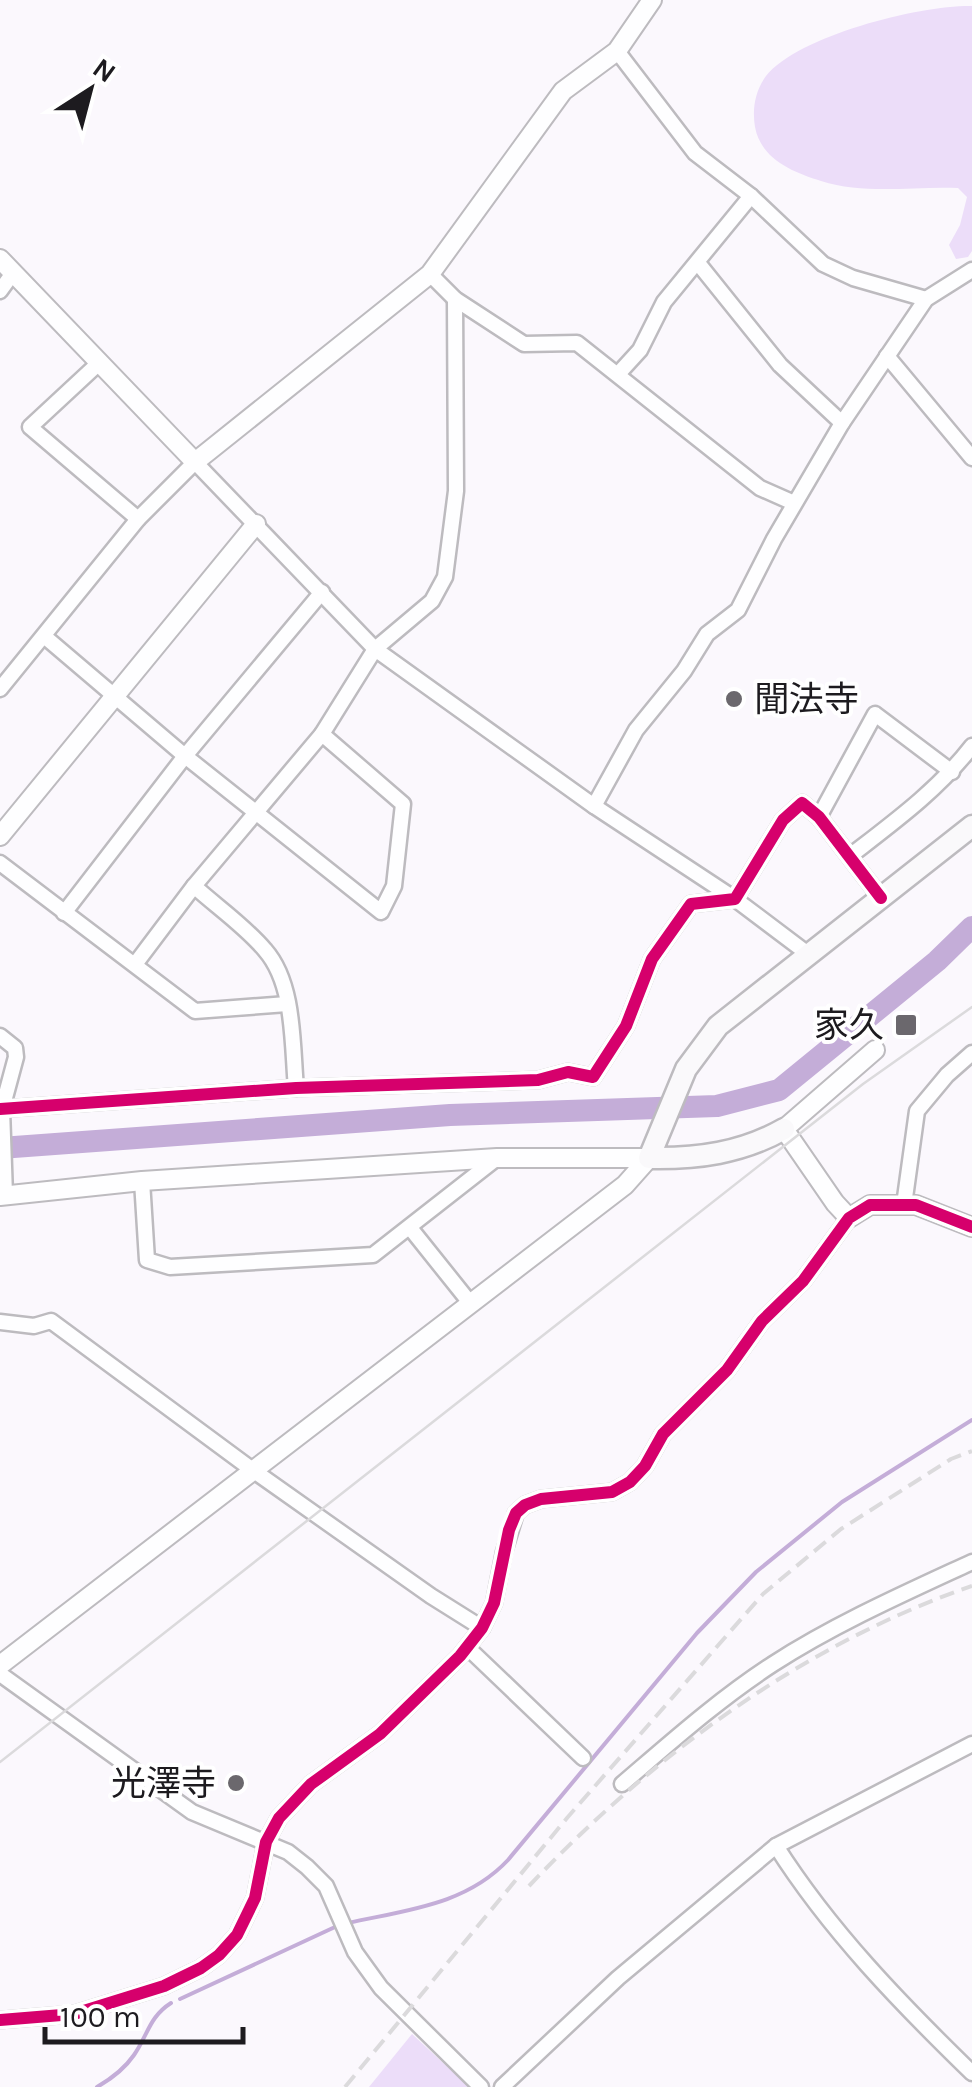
<svg xmlns="http://www.w3.org/2000/svg" width="972" height="2087" viewBox="0 0 972 2087" font-family="Karla,'Noto Sans JP',sans-serif">
  <style>
    .green { fill: #ecddf9 }
    .lines { fill: none; stroke-linecap: round; stroke-linejoin: round }
    .stream { stroke: #c4add8; stroke-width: 4 }
    .river { stroke: #c4add8; stroke-width: 22 }
    .minor-casing { stroke: #bdbbbf; stroke-width: 19 }
    .tertiary-casing { stroke: #bdbbbf; stroke-width: 22 }
    .secondary-casing { stroke: #bdbbbf; stroke-width: 25 }
    .minor { stroke: #fefeff; stroke-width: 14 }
    .tertiary { stroke: #fefeff; stroke-width: 18 }
    .secondary { stroke: #faf9fb; stroke-width: 20 }
    .tram { stroke: #dbdadc; stroke-width: 2.5 }
    .rail { stroke: #dbdadc; stroke-width: 4; stroke-dasharray: 15 8; stroke-linecap: butt }
    .cycleway-casing { stroke: #fff; stroke-width: 19 }
    .cycleway { stroke: #d6006c; stroke-width: 12 }
    .poi-dot { fill: #6b686d; stroke: #fff; stroke-width: 4 }
    .labels { text-anchor: middle; stroke-width: 8; stroke-linejoin: round; paint-order: stroke }
    .poi-label { font-size: 35px; fill: #1d1b1f; stroke: #fff; text-anchor: end }
  </style>
  <rect width="100%" height="100%" fill="#fbf8fd"/>
  <g class="green">
    <path d="M 972,6 L 972,251 L 968,257 L 956,259 L 949,245 L 960,225 L 967,197 L 958,188 C 914,186 865,195 821,181 C 792,172 761,159 755,127 C 752,109 755,91 766,76 C 799,35 921,5 972,6 Z"/>
    <path d="M 412,2034 L 469,2087 L 369,2087 Z"/>
  </g>
  <g class="lines">
    <g class="stream">
      <path d="M 348,1923 C 406,1910 466,1905 508,1860 L 697,1633 L 756,1572 L 842,1502 L 972,1420"/>
      <path d="M 180,1999 L 335,1927"/>
      <path d="M 97,2087 C 111,2079 125,2068 134,2055 C 148,2035 149,2017 171,2003"/>
    </g>
    <path class="river" d="M 0,1148 L 450,1115 L 717,1106 L 779,1090 L 937,961 L 972,927"/>
    <g class="minor-casing">
      <g id="minor">
        <path d="M 617,51 L 695,153 L 751,196 L 823,264 L 853,278 L 926,299"/>
        <path d="M 698,263 L 780,365 L 842,423"/>
        <path d="M 430,274 L 455,299 L 524,344 L 577,343 L 760,488 L 794,503"/>
        <path d="M 0,291 L 13,273"/>
        <path d="M 887,356 L 972,458"/>
        <path d="M 100,362 L 30,427 L 138,519"/>
        <path d="M 619,373 L 640,350 L 664,302 L 751,196"/>
        <path d="M 44,636 L 185,756 L 381,912 L 394,886 L 403,804 L 322,734"/>
        <path d="M 0,689 L 138,519 L 195,462 L 375,649 L 594,806 L 735,899 L 808,954"/>
        <path d="M 594,806 L 636,730 L 684,671 L 707,634 L 738,610 L 774,539 L 842,423 L 926,299 L 972,270"/>
        <path d="M 819,817 L 875,714 L 952,772"/>
        <path d="M 850,856 C 894,822 938,790 972,746"/>
        <path d="M 0,863 L 195,1011 L 287,1004"/>
        <path d="M 194,886 C 217,907 245,926 265,950 C 295,984 292,1045 296,1088"/>
        <path d="M 64,913 L 185,756 L 322,592"/>
        <path d="M 136,963 L 194,886 L 322,734 L 375,649 L 432,601 L 445,577 L 456,491 L 455,299"/>
        <path d="M 0,1036 L 15,1048 L 16,1057 L 2,1109 L 5,1195"/>
        <path d="M 0,1109 L 296,1088 L 538,1080 L 568,1072 L 593,1077 L 626,1026 L 652,959 L 691,904 L 735,899 L 783,820 L 802,803 L 819,817 L 881,898"/>
        <path d="M 142,1181 L 147,1260 L 170,1267 L 373,1255 L 497,1158"/>
        <path d="M 904,1205 L 917,1111 L 947,1075 L 972,1053"/>
        <path d="M 411,1229 L 471,1304"/>
        <path d="M 0,1322 L 34,1326 L 51,1321 L 254,1471 L 431,1596 L 482,1628"/>
        <path d="M 468,1648 L 583,1758"/>
        <path d="M 0,1674 L 192,1812 L 288,1852 L 307,1867 L 326,1886 L 355,1952 L 381,1988 L 481,2087"/>
        <path d="M 622,1784 C 671,1742 719,1699 773,1664 C 835,1624 905,1593 972,1562"/>
        <path d="M 776,1846 C 830,1931 900,2003 972,2073"/>
        <path d="M 0,2020 L 74,2014 L 164,1986 L 201,1968 L 219,1955 L 237,1935 L 255,1898 L 266,1842 L 279,1818 L 311,1784 L 380,1734 L 460,1656 L 482,1628 L 494,1603 L 504,1552 L 516,1513 L 525,1505 L 541,1499 L 612,1492 L 630,1482 L 645,1466 L 663,1434 L 727,1370 L 762,1321 L 803,1281 L 849,1218"/>
        <path d="M 502,2087 L 618,1978 L 776,1846 L 972,1744"/>
      </g>
    </g>
    <g class="tertiary-casing">
      <g id="tertiary">
        <path d="M 0,259 L 195,462 L 430,274 L 563,91 L 617,51 L 652,0"/>
        <path d="M 0,836 L 256,524"/>
        <path d="M 875,1050 L 784,1129 L 835,1203 L 849,1218 L 870,1205 L 916,1205 L 972,1227"/>
        <path d="M 0,1196 L 142,1181 L 497,1158 L 649,1158"/>
        <path d="M 0,1665 L 625,1185 L 649,1158"/>
      </g>
    </g>
    <g class="secondary-casing">
      <path id="secondary" d="M 784,1129 C 742,1153 697,1159 649,1158 L 686,1069 L 718,1026 L 972,826"/>
    </g>
    <use href="#minor" class="minor"/>
    <use href="#tertiary" class="tertiary"/>
    <use href="#secondary" class="secondary"/>
    <path class="tram" d="M 0,1762 L 863,1084 L 972,1007"/>
    <g class="rail">
      <path d="M 529,1886 C 651,1757 803,1644 972,1586"/>
      <path d="M 345,2087 L 567,1818 L 763,1594 L 841,1529 L 951,1459 L 972,1451"/>
    </g>
    <g class="cycleway-casing">
      <g id="cycleway">
        <path d="M 0,1109 L 296,1088 L 538,1080 L 568,1072 L 593,1077 L 626,1026 L 652,959 L 691,904 L 735,899 L 783,820 L 802,803 L 819,817 L 881,898"/>
        <path d="M 0,2020 L 74,2014 L 164,1986 L 201,1968 L 219,1955 L 237,1935 L 255,1898 L 266,1842 L 279,1818 L 311,1784 L 380,1734 L 460,1656 L 482,1628 L 494,1603 L 509,1530 L 516,1513 L 525,1505 L 541,1499 L 612,1492 L 630,1482 L 645,1466 L 663,1434 L 727,1370 L 762,1321 L 803,1281 L 849,1218 L 870,1205 L 916,1205 L 972,1227"/>
      </g>
    </g>
    <use href="#cycleway" class="cycleway"/>
  </g>
  <g class="poi-dot">
    <circle cx="734" cy="699" r="10"/>
    <rect x="894" y="1013" width="24" height="24" rx="5"/>
    <circle cx="236" cy="1783" r="10"/>
  </g>
  <g class="labels">
    <g class="poi-label">
      <text x="754" y="711" text-anchor="start">聞法寺</text>
      <text x="884" y="1037">家久</text>
      <text x="216" y="1795">光澤寺</text>
    </g>
  </g>
  <g transform="translate(90 90) rotate(36)" stroke="#ffffff" stroke-width="8" paint-order="stroke">
  <path d="M0-8L18 38L0 25L-18 38Z" fill="#1d1b1f"/>
  <text y="-15" font-size="28" font-weight="bold" text-anchor="middle" fill="#1d1b1f">N</text>
  </g>
  <path d="M45 2027v15h198v-15" fill="none" stroke="#1d1b1f" stroke-width="5"/>
  <text x="60" y="2027" font-size="30" fill="#1d1b1f" stroke="#ffffff" stroke-width="8" paint-order="stroke">100 m</text>
</svg>
